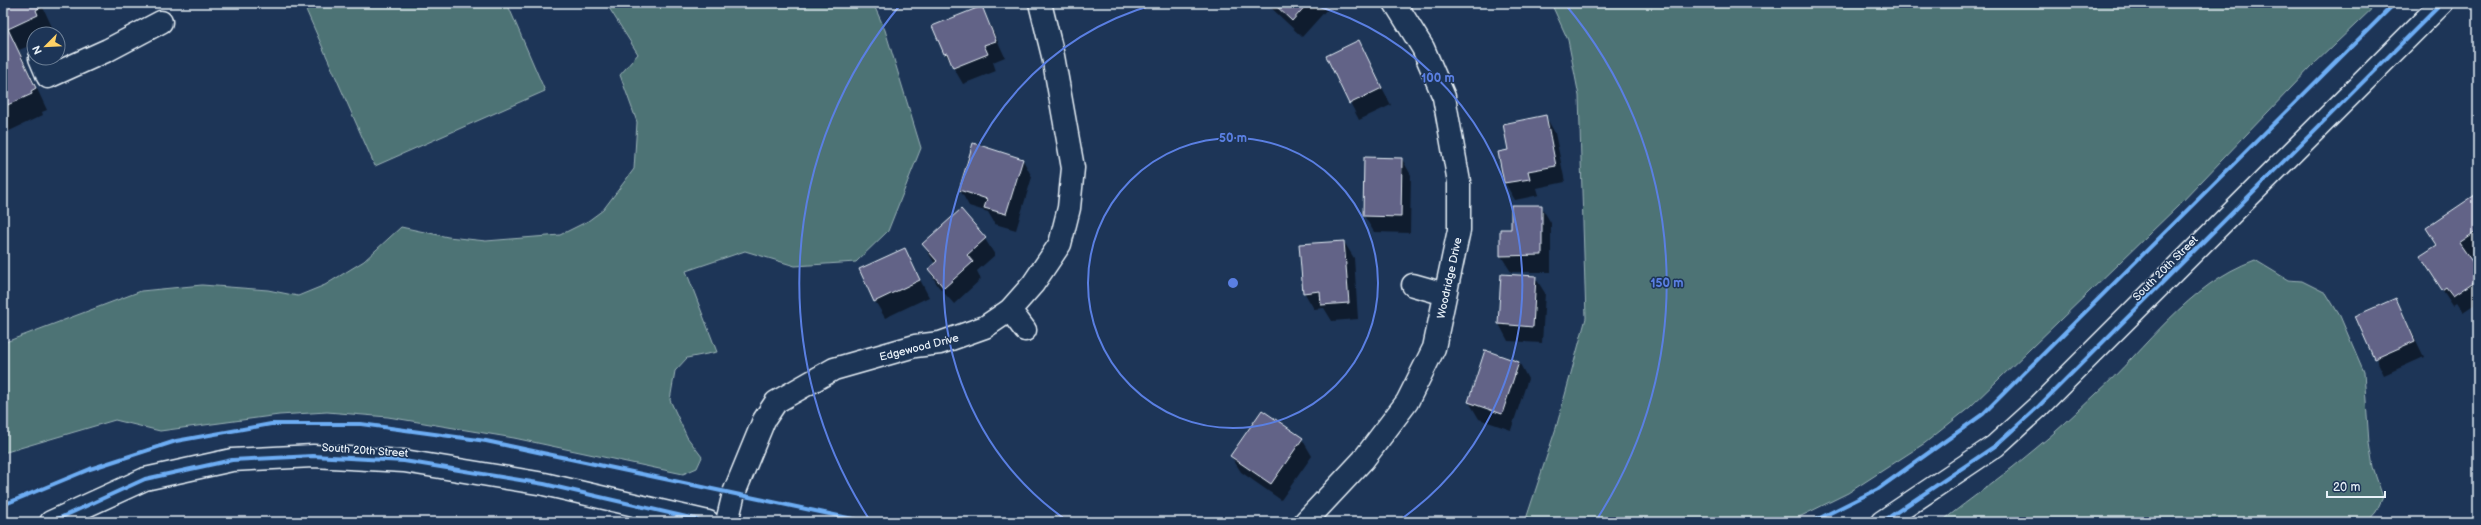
<svg xmlns="http://www.w3.org/2000/svg" width="2481" height="525" viewBox="0 0 2481 525" font-family="'Balsamiq Sans',sans-serif">
  <style>
    .green { fill: #4d7375; stroke: #9ab2b6 }
    .shadow { fill: #0007 }
    .building { fill: #626387; stroke: #e8f1f8 }
    .lines { fill: none; stroke-linecap: round; stroke-linejoin: round }
    .minor-casing { stroke: #e8f1f8; stroke-width: 25 }
    .major-casing { stroke: #e8f1f8; stroke-width: 25 }
    .minor { stroke: #1d3557; stroke-width: 22 }
    .major { stroke: #1d3557; stroke-width: 22 }
    .cycleway-casing { stroke: #1d3557; stroke-width: 6 }
    .cycleway { stroke: #6dadf4; stroke-width: 4 }
    .ring { fill: none; stroke: #5a7fe2; stroke-width: 2 }
    .labels { text-anchor: middle; stroke-width: 3; stroke-linejoin: round; paint-order: stroke }
    .street-label { font-size: 11px; fill: #e8f1f8; stroke: #1d3557 }
    .centre { fill: #5a7fe2; stroke: #1d3557; stroke-width: 2 }
    .ring-label { font-size: 12px; text-anchor: middle; font-weight: bold; fill: #5a7fe2; stroke: #1d3557; stroke-width: 3; stroke-linejoin: round; paint-order: stroke }
  </style>
  <rect width="100%" height="100%" fill="#1d3557"/>
  <filter id="ink" filterUnits="userSpaceOnUse"><feTurbulence type="fractalNoise" baseFrequency=".025" numOctaves="2"/><feDisplacementMap in="SourceGraphic" scale="8" xChannelSelector="R" yChannelSelector="G"/><feConvolveMatrix kernelMatrix="1 2 1 2 8 2 1 2 1" color-interpolation-filters="sRGB"/></filter>
  <g filter="url(#ink)">
    <g class="green">
      <path d="M 303,3 L 507,3 L 545,91 L 375,166 Z"/>
      <path d="M 606,3 L 873,3 L 885,30 L 921,148 L 888,231 L 856,262 L 795,266 L 745,251 L 686,271 L 717,352 L 687,358 L 675,371 L 670,400 L 687,437 L 702,457 L 697,468 L 683,474 L 514,438 L 388,417 L 327,412 L 279,415 L 160,431 L 115,420 L 3,453 L 3,343 L 141,291 L 202,285 L 268,290 L 298,296 L 325,285 L 364,261 L 401,227 L 448,237 L 486,241 L 560,235 L 588,221 L 603,210 L 634,169 L 637,122 L 620,75 L 638,54 Z"/>
      <path d="M 1551,3 L 2378,3 L 2312,66 L 2178,206 L 1970,407 L 1925,443 L 1848,493 L 1789,522 L 1525,522 L 1556,428 L 1586,318 L 1579,96 L 1568,40 Z"/>
      <path d="M 2255,260 L 2288,280 L 2302,281 L 2326,293 L 2340,316 L 2364,372 L 2369,443 L 2373,468 L 2383,497 L 2376,512 L 2367,522 L 1941,522 C 1972,497 2005,475 2035,449 C 2056,432 2076,413 2096,394 C 2147,348 2188,284 2255,260 Z"/>
    </g>
    <g class="shadow">
      <path d="M 3,3 L 41,3 L 53,29 L 47,31 L 48,34 L 34,34 L 34,44 L 19,50 L 47,110 L 42,112 L 43,115 L 3,134 Z"/>
      <path d="M 1266,3 L 1326,3 L 1329,7 L 1302,37 Z"/>
      <path d="M 982,7 L 1005,57 L 993,62 L 996,71 L 963,84 L 945,53 Z"/>
      <path d="M 1359,42 L 1391,105 L 1359,120 L 1327,57 Z"/>
      <path d="M 1546,117 L 1555,133 L 1565,182 L 1537,188 L 1539,195 L 1515,200 L 1505,183 L 1500,153 L 1509,151 Z"/>
      <path d="M 974,145 L 1023,160 L 1032,177 L 1016,230 L 995,224 L 988,212 L 969,206 L 960,190 Z"/>
      <path d="M 1402,159 L 1411,175 L 1410,233 L 1374,232 L 1364,216 Z"/>
      <path d="M 2478,194 L 2478,253 L 2469,259 L 2478,272 L 2478,302 L 2463,312 L 2457,303 L 2453,306 L 2421,257 L 2437,246 L 2427,229 Z"/>
      <path d="M 1541,206 L 1551,223 L 1551,272 L 1511,272 L 1501,256 L 1512,230 Z"/>
      <path d="M 961,211 L 985,239 L 995,255 L 977,271 L 981,279 L 954,304 L 938,286 L 929,270 L 935,264 L 923,244 Z"/>
      <path d="M 1344,242 L 1354,258 L 1358,319 L 1332,321 L 1324,308 L 1314,309 L 1304,292 Z"/>
      <path d="M 904,249 L 929,297 L 885,318 L 875,301 Z"/>
      <path d="M 1502,275 L 1535,277 L 1545,293 L 1542,343 L 1508,341 L 1499,324 Z"/>
      <path d="M 2396,299 L 2424,357 L 2384,375 L 2356,317 Z"/>
      <path d="M 1519,362 L 1528,379 L 1511,430 L 1479,419 L 1469,402 Z"/>
      <path d="M 1262,411 L 1302,439 L 1312,456 L 1281,500 L 1241,472 L 1231,456 Z"/>
    </g>
    <g class="building">
      <path d="M 3,3 L 39,3 L 41,7 L 36,10 L 38,15 L 8,29 L 36,88 L 31,91 L 32,94 L 3,107 Z"/>
      <path d="M 1273,3 L 1308,3 L 1292,21 Z"/>
      <path d="M 982,6 L 996,41 L 984,45 L 988,54 L 953,68 L 947,53 L 944,54 L 932,26 Z"/>
      <path d="M 1359,40 L 1382,88 L 1349,104 L 1326,56 Z"/>
      <path d="M 1546,115 L 1556,166 L 1528,171 L 1530,179 L 1504,183 L 1498,152 L 1508,150 L 1503,124 Z"/>
      <path d="M 973,143 L 1023,159 L 1006,214 L 984,208 L 987,199 L 959,190 Z"/>
      <path d="M 1364,157 L 1402,158 L 1401,217 L 1363,216 Z"/>
      <path d="M 2478,193 L 2478,230 L 2459,243 L 2478,270 L 2478,279 L 2453,296 L 2446,287 L 2442,290 L 2420,256 L 2437,245 L 2426,228 Z"/>
      <path d="M 1511,205 L 1542,205 L 1542,255 L 1500,256 L 1500,229 L 1511,229 Z"/>
      <path d="M 961,209 L 986,238 L 967,255 L 973,262 L 944,288 L 928,269 L 937,261 L 922,244 Z"/>
      <path d="M 1344,241 L 1349,303 L 1321,305 L 1320,291 L 1303,293 L 1299,244 Z"/>
      <path d="M 905,248 L 920,280 L 874,302 L 859,269 Z"/>
      <path d="M 1501,274 L 1536,276 L 1533,327 L 1498,324 Z"/>
      <path d="M 2396,298 L 2415,341 L 2374,359 L 2355,316 Z"/>
      <path d="M 1485,350 L 1519,362 L 1502,414 L 1468,402 Z"/>
      <path d="M 1262,410 L 1303,438 L 1271,484 L 1230,456 Z"/>
    </g>
    <g class="lines">
      <g class="minor-casing">
        <g id="minor">
          <path d="M 40,58 L 48,77 L 108,50 L 161,22"/>
          <path d="M 1413,285 L 1445,294"/>
          <path d="M 1010,310 L 1025,330"/>
          <path d="M 727,522 L 734,493 L 764,420 L 776,402 L 834,369 L 915,346 L 940,343 L 985,327 L 1010,310 L 1033,284 L 1060,244 L 1069,208 L 1073,168 L 1053,56 L 1040,3"/>
          <path d="M 1305,522 L 1363,460 L 1407,402 L 1434,348 L 1459,230 L 1459,182 L 1444,97 L 1423,48 L 1395,3"/>
        </g>
      </g>
      <g class="major-casing">
        <g id="major">
          <path d="M 51,522 L 145,479 L 232,460 L 313,456 L 404,461 L 544,484 L 708,522"/>
          <path d="M 1882,522 L 1995,446 L 2039,406 L 2442,3"/>
        </g>
      </g>
      <use href="#minor" class="minor"/>
      <use href="#major" class="major"/>
      <g class="cycleway-casing">
        <g id="cycleway">
          <path d="M 3,505 L 90,469 L 176,441 L 271,424 L 361,424 L 486,441 L 867,522"/>
          <path d="M 51,522 L 145,479 L 232,460 L 313,456 L 404,461 L 544,484 L 708,522"/>
          <path d="M 1812,522 L 1878,489 L 1983,414 L 2395,3"/>
          <path d="M 1882,522 L 1995,446 L 2039,406 L 2442,3"/>
        </g>
      </g>
      <use href="#cycleway" class="cycleway"/>
    </g>
  </g>
  <g class="ring">
    <circle cx="1233" cy="283" r="145"/>
    <path d="M1069 522A290 290 0 0 1 1156 4M1310 4A290 290 0 0 1 1397 522"/>
    <path d="M869 519A434 434 0 0 1 901 4M1565 4A434 434 0 0 1 1597 519"/>
  </g>
  <g class="labels">
    <g class="street-label">
      <text transform="translate(2165 268) rotate(-45)" y="4">South 20th Street</text>
      <text transform="translate(1449 278) rotate(-78)" y="4">Woodridge Drive</text>
      <text transform="translate(919 347) rotate(-14)" y="4">Edgewood Drive</text>
      <text transform="translate(365 450) rotate(4)" y="4">South 20th Street</text>
    </g>
  </g>
  <circle cx="1233" cy="283" r="6" class="centre"/>
  <g class="ring-label">
    <text x="1438" y="82">100 m</text>
    <text x="1233" y="142">50 m</text>
    <text x="1667" y="287">150 m</text>
  </g>
  <rect width="2481" height="525" fill="none" stroke="#1d3557" stroke-width="16"/>
  <rect x="8" y="8" width="2465" height="509" fill="none" stroke="#e8f1f8" stroke-width="1.5" filter="url(#ink)"/>
  <g transform="translate(46 46) rotate(246)"><circle r="19" fill="#1d3557" stroke="#6e8097"/>
  <path d="M0-3L7 15L0 10L-7 15Z" fill="#ffd166"/>
  <text y="-6" font-size="11" font-weight="bold" text-anchor="middle" fill="#e8f1f8">N</text>
  </g>
  <path d="M2327 491v6h58v-6" fill="none" stroke="#e8f1f8" stroke-width="2"/>
  <text x="2333" y="491" font-size="12" fill="#e8f1f8" stroke="#1d3557" stroke-width="3" paint-order="stroke">20 m</text>
</svg>
